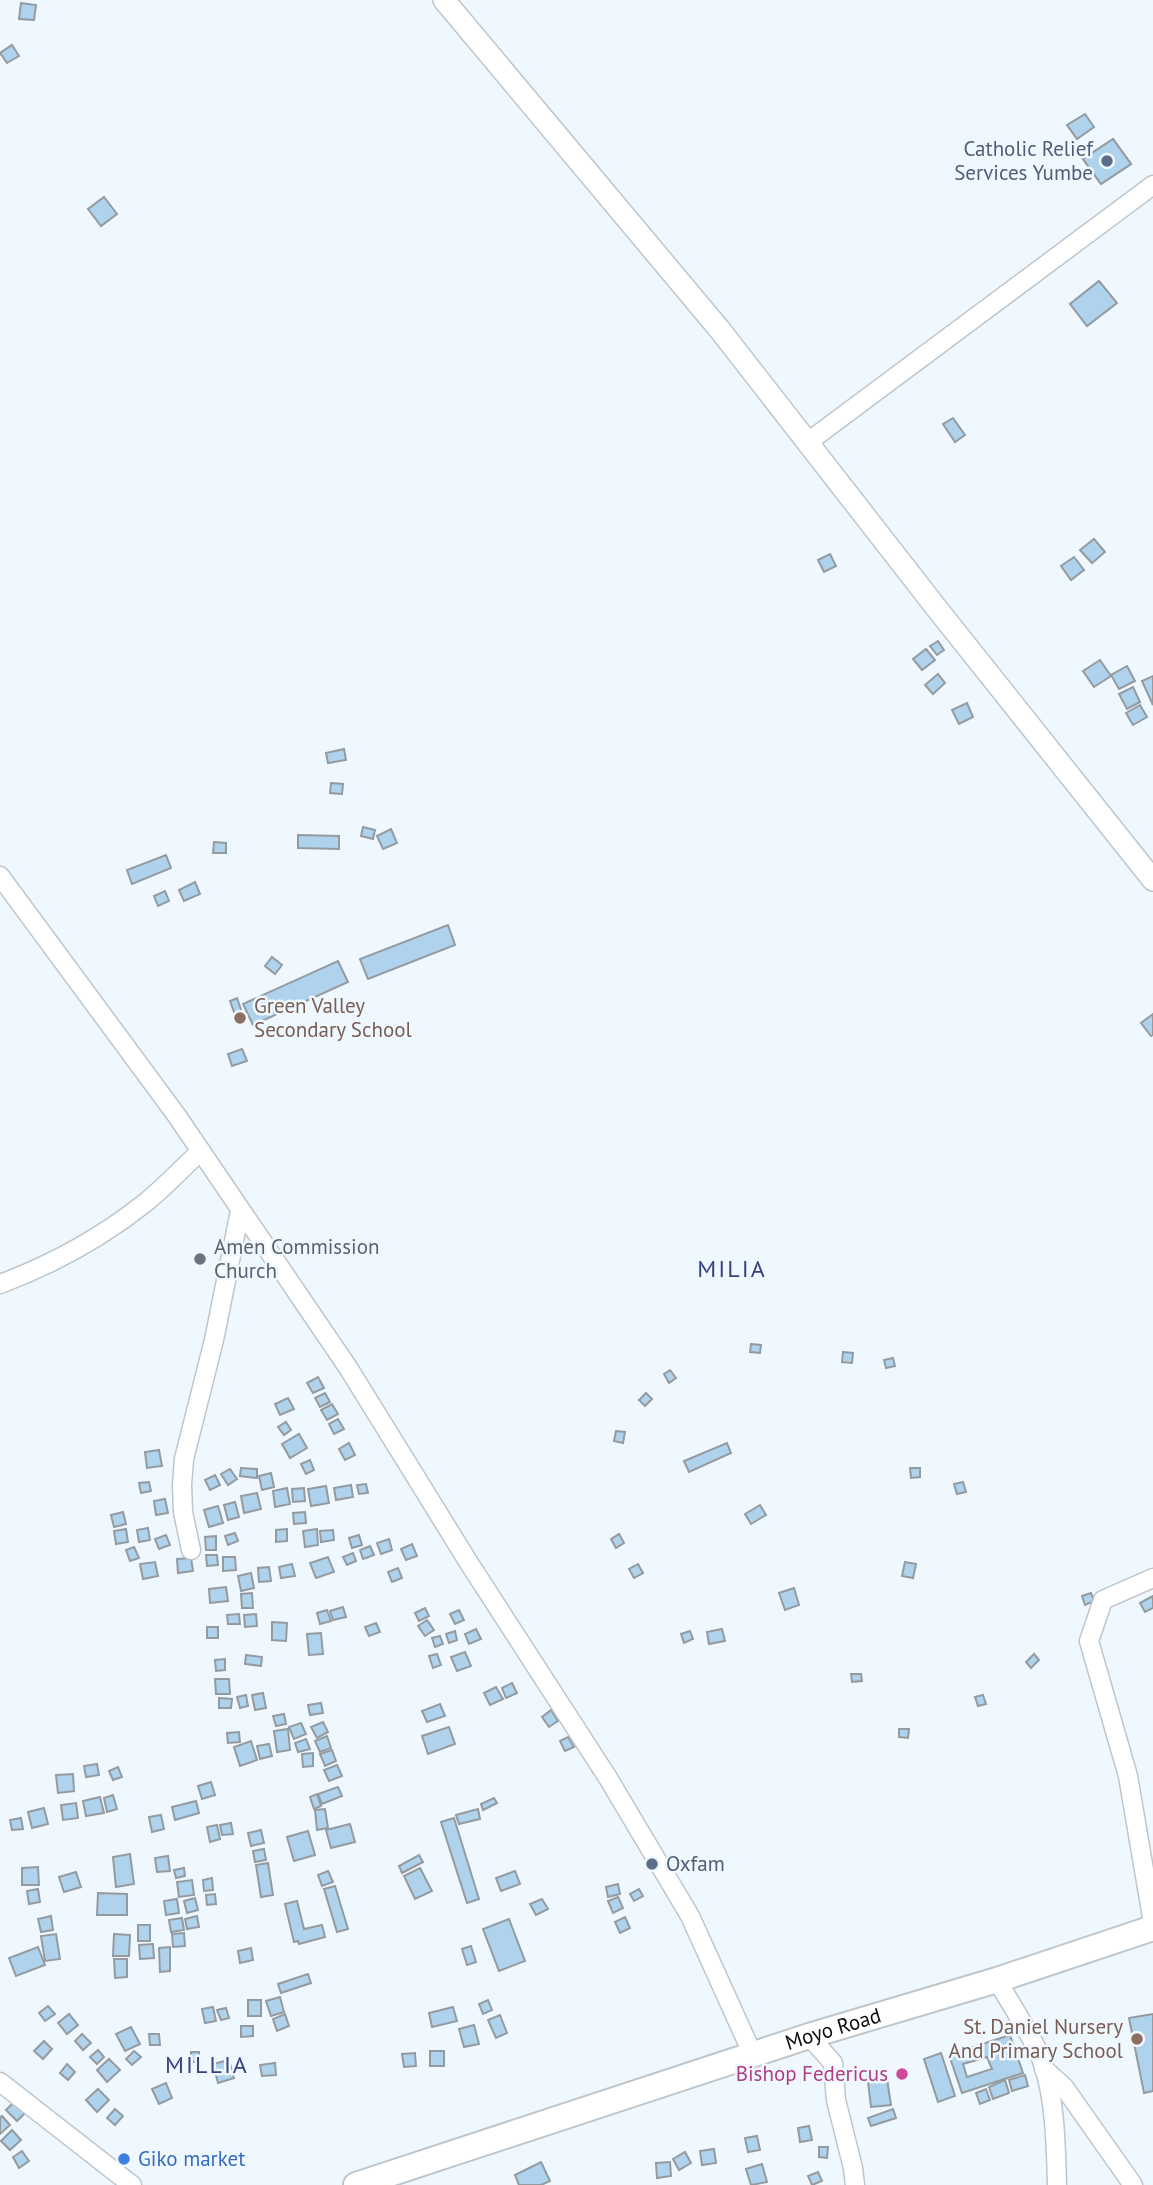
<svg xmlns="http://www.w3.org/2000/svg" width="1153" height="2185" viewBox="0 0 1153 2185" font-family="'PT Sans',sans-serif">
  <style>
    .building { fill: #b0d3ed; stroke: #939ba1; stroke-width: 2; fill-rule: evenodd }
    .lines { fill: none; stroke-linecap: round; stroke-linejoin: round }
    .minor-casing { stroke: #bec6cc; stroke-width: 21 }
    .tertiary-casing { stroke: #bec6cc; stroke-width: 24 }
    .secondary-casing { stroke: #bec6cc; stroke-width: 28 }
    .minor { stroke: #fff; stroke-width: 18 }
    .tertiary { stroke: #fff; stroke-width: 21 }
    .secondary { stroke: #fff; stroke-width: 24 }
    .service-dot { fill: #5c6f8a; stroke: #f0f8ff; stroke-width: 2.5 }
    .education-dot { fill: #8d6e63; stroke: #f0f8ff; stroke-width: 2.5 }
    .worship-dot { fill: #6b7280; stroke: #f0f8ff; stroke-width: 2.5 }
    .hotel-dot { fill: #d1479c; stroke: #f0f8ff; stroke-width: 2.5 }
    .shop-dot { fill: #3f7fe0; stroke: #f0f8ff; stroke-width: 2.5 }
    .labels { text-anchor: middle; stroke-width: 5; stroke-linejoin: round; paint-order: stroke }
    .service-label { font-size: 21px; fill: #4e5e75; stroke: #f0f8ff; text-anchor: end }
    .education-label { font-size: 21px; fill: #785e54; stroke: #f0f8ff; text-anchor: start }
    .worship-label { font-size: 21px; fill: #5b616d; stroke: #f0f8ff; text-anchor: start }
    .street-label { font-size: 21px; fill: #0a0d0f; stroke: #f0f8ff }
    .hotel-label { font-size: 21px; fill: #b23c85; stroke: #f0f8ff; text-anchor: end }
    .shop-label { font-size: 21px; fill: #366cbe; stroke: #f0f8ff; text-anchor: start }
    .quarter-label { font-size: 24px; letter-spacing: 2px; fill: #35447f; stroke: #f0f8ff }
  </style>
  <rect width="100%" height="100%" fill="#f0f8ff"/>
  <g class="building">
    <path d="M 21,3 L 36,5 L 34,20 L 19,19 Z"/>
    <path d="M 12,45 L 19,56 L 7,63 L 0,53 Z"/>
    <path d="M 1085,114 L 1094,127 L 1077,139 L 1067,125 Z"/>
    <path d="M 1113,139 L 1131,164 L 1101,184 L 1083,159 Z"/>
    <path d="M 1113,139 L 1131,164 L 1101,184 L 1083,159 Z"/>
    <path d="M 104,197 L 117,214 L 101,226 L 88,209 Z"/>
    <path d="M 1099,281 L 1117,303 L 1087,326 L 1070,304 Z"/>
    <path d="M 953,418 L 965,435 L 955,442 L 943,424 Z"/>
    <path d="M 1094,539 L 1105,552 L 1092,563 L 1080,550 Z"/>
    <path d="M 830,554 L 836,566 L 824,572 L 818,560 Z"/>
    <path d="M 1074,557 L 1084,570 L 1071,580 L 1061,566 Z"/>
    <path d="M 938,641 L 944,650 L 937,655 L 930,646 Z"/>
    <path d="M 926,649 L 935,660 L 922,670 L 913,659 Z"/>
    <path d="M 1100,660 L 1111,676 L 1094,687 L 1083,671 Z"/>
    <path d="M 1127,666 L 1135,681 L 1119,689 L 1111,675 Z"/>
    <path d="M 938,674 L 945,683 L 933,694 L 925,685 Z"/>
    <path d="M 1153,676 L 1153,705 L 1142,681 Z"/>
    <path d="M 1133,687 L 1140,702 L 1127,709 L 1119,694 Z"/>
    <path d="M 967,703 L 973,717 L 959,724 L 952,710 Z"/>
    <path d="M 1140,705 L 1147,717 L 1133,725 L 1126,713 Z"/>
    <path d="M 344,749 L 346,760 L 328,763 L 326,753 Z"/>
    <path d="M 331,783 L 343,784 L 342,794 L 330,793 Z"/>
    <path d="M 363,827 L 375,830 L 373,839 L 361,836 Z"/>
    <path d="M 391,829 L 397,843 L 383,849 L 377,836 Z"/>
    <path d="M 298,835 L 339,836 L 339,849 L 298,848 Z"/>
    <path d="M 214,842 L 226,843 L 226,853 L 213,853 Z"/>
    <path d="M 166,855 L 171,868 L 132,884 L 127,870 Z"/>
    <path d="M 195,882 L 200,894 L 184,901 L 179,890 Z"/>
    <path d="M 165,891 L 169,901 L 158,906 L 154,896 Z"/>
    <path d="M 448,925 L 455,945 L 368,979 L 360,959 Z"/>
    <path d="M 272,957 L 282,965 L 275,974 L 265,966 Z"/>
    <path d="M 338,961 L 348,982 L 253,1025 L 243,1004 Z"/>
    <path d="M 237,998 L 245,1021 L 238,1023 L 230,1001 Z"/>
    <path d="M 1153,1014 L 1153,1035 L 1151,1036 L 1141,1023 Z"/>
    <path d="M 242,1049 L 247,1061 L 232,1066 L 228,1054 Z"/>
    <path d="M 751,1344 L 761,1345 L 760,1353 L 750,1352 Z"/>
    <path d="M 843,1352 L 853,1353 L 852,1363 L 842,1362 Z"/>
    <path d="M 893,1358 L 895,1366 L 886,1368 L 884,1360 Z"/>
    <path d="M 670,1370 L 676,1378 L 669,1383 L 664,1374 Z"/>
    <path d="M 318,1377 L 324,1388 L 313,1393 L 307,1383 Z"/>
    <path d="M 325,1393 L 330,1402 L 320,1407 L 315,1398 Z"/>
    <path d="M 646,1393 L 652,1399 L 645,1406 L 639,1400 Z"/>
    <path d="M 288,1398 L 294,1409 L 280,1415 L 275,1404 Z"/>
    <path d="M 332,1404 L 338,1414 L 327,1420 L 321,1410 Z"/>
    <path d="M 338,1419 L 344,1429 L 334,1434 L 329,1424 Z"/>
    <path d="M 286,1422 L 291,1430 L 284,1435 L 278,1427 Z"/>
    <path d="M 616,1431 L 625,1432 L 623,1443 L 614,1441 Z"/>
    <path d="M 299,1434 L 307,1448 L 290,1458 L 282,1444 Z"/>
    <path d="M 349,1443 L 355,1455 L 345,1460 L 339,1449 Z"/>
    <path d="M 727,1443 L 731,1453 L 689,1472 L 684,1461 Z"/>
    <path d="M 159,1450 L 162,1466 L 147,1468 L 145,1452 Z"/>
    <path d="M 310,1460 L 314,1470 L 306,1474 L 301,1464 Z"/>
    <path d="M 241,1468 L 257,1469 L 257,1478 L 240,1476 Z"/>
    <path d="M 910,1468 L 920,1468 L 920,1477 L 911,1478 Z"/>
    <path d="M 230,1469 L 237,1479 L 228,1485 L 221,1474 Z"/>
    <path d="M 271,1473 L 274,1487 L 262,1490 L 259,1476 Z"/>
    <path d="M 215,1475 L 220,1485 L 210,1490 L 205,1480 Z"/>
    <path d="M 149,1482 L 151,1491 L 141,1493 L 139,1483 Z"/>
    <path d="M 963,1482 L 966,1492 L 957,1494 L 954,1484 Z"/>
    <path d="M 366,1484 L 368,1493 L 359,1494 L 357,1485 Z"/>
    <path d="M 351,1485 L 353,1497 L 336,1500 L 334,1488 Z"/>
    <path d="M 326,1486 L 329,1503 L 311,1506 L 308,1489 Z"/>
    <path d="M 287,1488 L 290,1504 L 275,1507 L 273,1491 Z"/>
    <path d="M 304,1488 L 305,1501 L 293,1502 L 292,1489 Z"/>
    <path d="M 257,1493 L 261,1509 L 244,1513 L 241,1496 Z"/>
    <path d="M 165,1499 L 168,1513 L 156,1515 L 154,1501 Z"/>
    <path d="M 235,1502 L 239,1517 L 228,1520 L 224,1505 Z"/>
    <path d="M 760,1505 L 766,1515 L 751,1524 L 745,1514 Z"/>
    <path d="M 218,1506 L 223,1523 L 209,1527 L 204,1510 Z"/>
    <path d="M 123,1512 L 126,1524 L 114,1527 L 111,1515 Z"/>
    <path d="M 305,1512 L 306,1523 L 294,1524 L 293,1513 Z"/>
    <path d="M 148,1528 L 150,1540 L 139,1542 L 137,1530 Z"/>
    <path d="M 126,1529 L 128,1542 L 116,1544 L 114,1531 Z"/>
    <path d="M 287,1529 L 287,1541 L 276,1542 L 276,1530 Z"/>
    <path d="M 317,1529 L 318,1545 L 305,1547 L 303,1531 Z"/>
    <path d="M 333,1530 L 334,1540 L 321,1542 L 320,1531 Z"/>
    <path d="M 235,1533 L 238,1541 L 228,1545 L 225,1536 Z"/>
    <path d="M 619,1534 L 624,1543 L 616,1548 L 611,1539 Z"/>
    <path d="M 166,1535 L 170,1545 L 159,1549 L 155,1539 Z"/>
    <path d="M 359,1535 L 362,1545 L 352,1548 L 349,1538 Z"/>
    <path d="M 216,1536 L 216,1550 L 206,1550 L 205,1537 Z"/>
    <path d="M 389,1539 L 392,1550 L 381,1554 L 377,1543 Z"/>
    <path d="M 412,1544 L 417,1556 L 406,1560 L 401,1549 Z"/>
    <path d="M 370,1546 L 374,1555 L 363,1559 L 360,1550 Z"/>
    <path d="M 134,1547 L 139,1558 L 130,1561 L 126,1550 Z"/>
    <path d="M 353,1553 L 356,1561 L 347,1565 L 343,1557 Z"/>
    <path d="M 206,1555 L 217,1555 L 218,1565 L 207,1566 Z"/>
    <path d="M 223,1557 L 235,1557 L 236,1570 L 223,1571 Z"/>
    <path d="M 328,1557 L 334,1572 L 316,1578 L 310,1563 Z"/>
    <path d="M 191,1558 L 193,1571 L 178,1573 L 177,1559 Z"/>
    <path d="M 155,1562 L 158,1576 L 143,1579 L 140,1564 Z"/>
    <path d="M 905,1562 L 916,1564 L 913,1578 L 902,1576 Z"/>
    <path d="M 292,1564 L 295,1576 L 281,1578 L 279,1567 Z"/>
    <path d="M 638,1564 L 643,1573 L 634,1578 L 629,1569 Z"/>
    <path d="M 269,1567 L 271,1581 L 259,1582 L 258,1568 Z"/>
    <path d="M 398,1568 L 402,1578 L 392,1582 L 388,1572 Z"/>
    <path d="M 251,1573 L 254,1588 L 241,1591 L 238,1576 Z"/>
    <path d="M 226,1587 L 228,1601 L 210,1603 L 209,1589 Z"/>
    <path d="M 794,1588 L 799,1605 L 785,1610 L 779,1593 Z"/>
    <path d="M 252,1593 L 253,1608 L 242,1608 L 241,1594 Z"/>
    <path d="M 1091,1593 L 1094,1601 L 1085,1605 L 1082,1596 Z"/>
    <path d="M 1153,1596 L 1153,1608 L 1145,1612 L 1140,1603 Z"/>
    <path d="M 343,1607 L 346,1617 L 333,1620 L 330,1611 Z"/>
    <path d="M 425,1608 L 429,1616 L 419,1621 L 415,1613 Z"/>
    <path d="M 327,1610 L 331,1621 L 320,1624 L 317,1613 Z"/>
    <path d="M 459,1610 L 464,1620 L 455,1624 L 450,1614 Z"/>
    <path d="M 239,1614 L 240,1624 L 228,1624 L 227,1615 Z"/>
    <path d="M 256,1614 L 257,1626 L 245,1627 L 244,1615 Z"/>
    <path d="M 427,1620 L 434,1630 L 425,1636 L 418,1626 Z"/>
    <path d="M 272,1622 L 287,1623 L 286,1641 L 272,1640 Z"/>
    <path d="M 376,1623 L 380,1632 L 369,1636 L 365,1627 Z"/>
    <rect x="207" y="1627" width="11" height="11"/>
    <path d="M 476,1629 L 481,1639 L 469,1644 L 465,1634 Z"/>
    <path d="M 722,1629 L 725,1641 L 709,1644 L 707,1632 Z"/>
    <path d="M 455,1631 L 457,1640 L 449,1643 L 446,1634 Z"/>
    <path d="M 690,1631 L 693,1639 L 684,1643 L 681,1634 Z"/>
    <path d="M 321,1633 L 323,1654 L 309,1655 L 307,1634 Z"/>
    <path d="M 440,1636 L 443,1644 L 435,1647 L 432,1638 Z"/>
    <path d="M 465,1652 L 471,1666 L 457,1671 L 451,1657 Z"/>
    <path d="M 437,1654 L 441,1665 L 433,1668 L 429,1656 Z"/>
    <path d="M 1034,1654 L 1039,1660 L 1031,1668 L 1026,1662 Z"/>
    <path d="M 246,1655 L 262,1657 L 261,1666 L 245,1664 Z"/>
    <path d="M 225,1659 L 225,1670 L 216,1671 L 215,1660 Z"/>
    <path d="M 851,1674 L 861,1674 L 862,1681 L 852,1682 Z"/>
    <path d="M 215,1679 L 229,1679 L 230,1694 L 216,1694 Z"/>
    <path d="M 512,1683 L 517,1693 L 506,1698 L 502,1688 Z"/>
    <path d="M 496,1687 L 503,1699 L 490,1705 L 484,1693 Z"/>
    <path d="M 263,1693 L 266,1708 L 255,1710 L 252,1695 Z"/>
    <path d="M 246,1695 L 248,1706 L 240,1708 L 237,1697 Z"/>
    <path d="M 983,1695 L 986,1704 L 978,1706 L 975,1697 Z"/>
    <path d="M 219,1698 L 232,1699 L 231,1708 L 219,1708 Z"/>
    <path d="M 321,1703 L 323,1713 L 310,1715 L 308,1705 Z"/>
    <path d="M 440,1704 L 445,1716 L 427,1722 L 422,1711 Z"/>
    <path d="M 551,1710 L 558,1721 L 549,1727 L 542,1717 Z"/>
    <path d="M 284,1714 L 286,1724 L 276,1726 L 273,1716 Z"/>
    <path d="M 323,1722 L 328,1732 L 317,1738 L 311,1727 Z"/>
    <path d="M 301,1723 L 306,1734 L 294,1739 L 289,1727 Z"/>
    <path d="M 449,1727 L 455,1744 L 428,1754 L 422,1736 Z"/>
    <path d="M 288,1729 L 290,1750 L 277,1752 L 274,1731 Z"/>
    <path d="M 899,1729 L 909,1729 L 908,1738 L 899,1737 Z"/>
    <path d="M 239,1732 L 240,1742 L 228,1743 L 227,1733 Z"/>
    <path d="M 327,1736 L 331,1748 L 320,1752 L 315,1741 Z"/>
    <path d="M 568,1737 L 574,1747 L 565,1751 L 560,1741 Z"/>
    <path d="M 306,1739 L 310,1749 L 298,1752 L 295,1743 Z"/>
    <path d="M 251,1741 L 257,1760 L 240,1766 L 234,1747 Z"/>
    <path d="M 269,1744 L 272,1756 L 260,1759 L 257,1746 Z"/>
    <path d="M 332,1750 L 336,1761 L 325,1766 L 320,1754 Z"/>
    <path d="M 313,1753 L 313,1766 L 303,1767 L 302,1754 Z"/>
    <path d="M 97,1764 L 99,1775 L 86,1777 L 84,1766 Z"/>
    <path d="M 337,1765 L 342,1776 L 329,1781 L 324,1770 Z"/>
    <path d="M 118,1767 L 122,1777 L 113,1780 L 109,1771 Z"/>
    <path d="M 73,1774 L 74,1791 L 58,1793 L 56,1775 Z"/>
    <path d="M 211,1782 L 215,1795 L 202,1799 L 198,1786 Z"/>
    <path d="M 338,1787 L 342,1796 L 322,1804 L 318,1794 Z"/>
    <path d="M 317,1794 L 321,1806 L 314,1809 L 310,1797 Z"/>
    <path d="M 113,1795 L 117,1809 L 107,1812 L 104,1798 Z"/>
    <path d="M 100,1797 L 104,1813 L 86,1816 L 83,1801 Z"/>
    <path d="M 494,1798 L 497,1803 L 483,1810 L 481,1804 Z"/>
    <path d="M 196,1801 L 199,1813 L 175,1820 L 172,1807 Z"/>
    <path d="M 76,1803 L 78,1818 L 63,1820 L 61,1805 Z"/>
    <path d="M 44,1808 L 48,1824 L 32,1828 L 28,1812 Z"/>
    <path d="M 325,1809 L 328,1828 L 317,1830 L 315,1810 Z"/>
    <path d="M 478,1809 L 480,1819 L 459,1824 L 456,1815 Z"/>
    <path d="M 161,1815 L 164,1829 L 152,1832 L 149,1817 Z"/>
    <path d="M 21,1818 L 23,1829 L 12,1830 L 10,1820 Z"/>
    <path d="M 454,1818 L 479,1899 L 467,1903 L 441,1822 Z"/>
    <path d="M 231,1823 L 233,1834 L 222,1835 L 220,1825 Z"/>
    <path d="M 350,1824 L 355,1842 L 331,1848 L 326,1830 Z"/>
    <path d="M 217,1825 L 220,1839 L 210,1842 L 207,1827 Z"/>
    <path d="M 261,1830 L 264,1843 L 251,1846 L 248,1833 Z"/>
    <path d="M 308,1831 L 315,1855 L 294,1861 L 287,1837 Z"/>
    <path d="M 264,1849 L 266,1860 L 255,1862 L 253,1851 Z"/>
    <path d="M 130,1854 L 134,1884 L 116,1887 L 113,1857 Z"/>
    <path d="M 419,1855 L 423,1862 L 402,1873 L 399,1866 Z"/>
    <path d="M 168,1856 L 170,1871 L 157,1872 L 155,1858 Z"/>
    <path d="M 268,1863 L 273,1895 L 261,1897 L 256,1865 Z"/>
    <path d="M 38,1867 L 39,1885 L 22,1885 L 22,1868 Z"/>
    <path d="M 184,1868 L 185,1876 L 176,1878 L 174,1870 Z"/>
    <path d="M 420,1868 L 432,1891 L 415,1899 L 404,1876 Z"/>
    <path d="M 328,1871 L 333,1882 L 322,1886 L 318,1875 Z"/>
    <path d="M 515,1871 L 520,1884 L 501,1891 L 496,1878 Z"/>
    <path d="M 76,1872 L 81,1887 L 64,1892 L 59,1877 Z"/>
    <path d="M 212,1878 L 213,1890 L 204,1891 L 203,1880 Z"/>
    <path d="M 192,1880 L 194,1895 L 179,1897 L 177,1882 Z"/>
    <path d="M 618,1884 L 620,1894 L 608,1897 L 606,1887 Z"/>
    <path d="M 335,1886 L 348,1929 L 337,1932 L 324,1889 Z"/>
    <path d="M 38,1889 L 40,1902 L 29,1904 L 27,1891 Z"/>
    <path d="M 639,1889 L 643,1896 L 634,1901 L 630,1894 Z"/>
    <path d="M 98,1893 L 127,1894 L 127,1915 L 97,1915 Z"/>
    <path d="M 215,1894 L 216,1904 L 207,1905 L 206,1895 Z"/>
    <path d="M 618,1897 L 623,1908 L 613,1913 L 608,1901 Z"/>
    <path d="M 195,1898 L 198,1910 L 187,1913 L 184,1901 Z"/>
    <path d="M 177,1899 L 179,1913 L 166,1915 L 164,1901 Z"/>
    <path d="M 542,1899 L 548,1909 L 536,1915 L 530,1904 Z"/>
    <path d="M 297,1901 L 304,1929 L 322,1925 L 325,1937 L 299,1944 L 298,1941 L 294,1942 L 285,1904 Z"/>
    <path d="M 51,1916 L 53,1930 L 41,1932 L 38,1919 Z"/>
    <path d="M 197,1916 L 199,1927 L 187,1929 L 185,1919 Z"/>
    <path d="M 625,1917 L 630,1928 L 620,1933 L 615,1922 Z"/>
    <path d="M 182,1918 L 184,1930 L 171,1932 L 169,1920 Z"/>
    <path d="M 509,1919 L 525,1961 L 499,1971 L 483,1929 Z"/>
    <rect x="138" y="1925" width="12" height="16"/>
    <path d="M 184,1933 L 185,1946 L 173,1947 L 172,1934 Z"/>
    <path d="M 56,1934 L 60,1959 L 45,1961 L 41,1936 Z"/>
    <path d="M 114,1934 L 130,1935 L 129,1956 L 113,1956 Z"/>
    <path d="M 153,1944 L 154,1958 L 140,1959 L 139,1945 Z"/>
    <path d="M 471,1946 L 476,1962 L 467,1965 L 462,1949 Z"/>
    <path d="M 38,1947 L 45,1965 L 16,1976 L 9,1958 Z"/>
    <path d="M 170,1947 L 170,1971 L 160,1972 L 159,1948 Z"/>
    <path d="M 251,1948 L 253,1960 L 240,1963 L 238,1951 Z"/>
    <path d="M 114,1959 L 127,1959 L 127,1977 L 115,1978 Z"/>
    <path d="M 308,1974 L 311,1983 L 281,1993 L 278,1984 Z"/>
    <path d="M 280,1997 L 284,2012 L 271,2016 L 266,2001 Z"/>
    <rect x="248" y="2000" width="13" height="16"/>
    <path d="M 488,2000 L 492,2010 L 483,2014 L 479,2004 Z"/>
    <path d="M 48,2006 L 55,2014 L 45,2021 L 39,2013 Z"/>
    <path d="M 213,2007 L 216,2021 L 205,2023 L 202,2009 Z"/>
    <path d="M 453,2007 L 457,2021 L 432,2027 L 429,2013 Z"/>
    <path d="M 226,2008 L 229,2018 L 221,2020 L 217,2010 Z"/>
    <path d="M 69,2014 L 78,2025 L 67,2034 L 58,2023 Z"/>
    <path d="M 285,2014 L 289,2026 L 277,2031 L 273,2019 Z"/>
    <path d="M 1153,2014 L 1153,2091 L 1144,2093 L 1129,2018 Z"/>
    <path d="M 500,2015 L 507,2033 L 496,2038 L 488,2020 Z"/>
    <path d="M 474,2025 L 479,2044 L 464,2047 L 459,2029 Z"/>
    <path d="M 241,2026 L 253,2026 L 253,2036 L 241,2037 Z"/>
    <path d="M 131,2027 L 140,2044 L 125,2051 L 116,2034 Z"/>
    <path d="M 82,2034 L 91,2043 L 83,2050 L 75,2041 Z"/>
    <path d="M 149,2034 L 159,2034 L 160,2045 L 150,2045 Z"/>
    <path d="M 1010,2035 L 1023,2073 L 962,2093 L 949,2055 ZM 987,2057 L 992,2069 L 967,2077 L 963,2064 Z"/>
    <path d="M 44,2041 L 52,2049 L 43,2059 L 34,2051 Z"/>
    <path d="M 98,2050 L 104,2057 L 97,2064 L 90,2057 Z"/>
    <path d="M 134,2051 L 141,2057 L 132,2065 L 126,2059 Z"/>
    <rect x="430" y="2051" width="14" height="15"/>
    <rect x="191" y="2052" width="8" height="10"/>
    <path d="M 415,2053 L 416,2066 L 404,2067 L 402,2054 Z"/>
    <path d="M 941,2053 L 955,2096 L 938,2102 L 924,2059 Z"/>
    <path d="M 109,2059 L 120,2070 L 107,2082 L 97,2070 Z"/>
    <path d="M 229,2060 L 234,2078 L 218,2083 L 213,2064 Z"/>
    <path d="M 275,2063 L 276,2075 L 262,2076 L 260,2065 Z"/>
    <path d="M 67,2064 L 75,2072 L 68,2080 L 60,2073 Z"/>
    <path d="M 886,2072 L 891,2105 L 871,2107 L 867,2074 Z"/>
    <path d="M 1025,2075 L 1028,2086 L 1012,2091 L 1009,2080 Z"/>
    <path d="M 1005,2080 L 1009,2093 L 993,2099 L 989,2087 Z"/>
    <path d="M 166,2083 L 172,2098 L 159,2104 L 152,2089 Z"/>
    <path d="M 98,2089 L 109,2100 L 97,2112 L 86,2100 Z"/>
    <path d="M 986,2089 L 990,2100 L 980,2104 L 976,2093 Z"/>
    <path d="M 17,2099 L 28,2110 L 17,2121 L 6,2110 Z"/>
    <path d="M 115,2109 L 123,2116 L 115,2125 L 107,2118 Z"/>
    <path d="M 893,2109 L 896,2118 L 871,2126 L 868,2118 Z"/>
    <path d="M 2,2116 L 10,2125 L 0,2134 L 0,2118 Z"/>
    <path d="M 809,2126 L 812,2140 L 800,2142 L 798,2128 Z"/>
    <path d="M 12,2130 L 21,2140 L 10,2150 L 1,2141 Z"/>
    <path d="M 757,2136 L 760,2150 L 748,2152 L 745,2138 Z"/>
    <path d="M 819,2147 L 828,2147 L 827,2158 L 819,2157 Z"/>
    <path d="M 714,2149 L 716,2163 L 702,2165 L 700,2151 Z"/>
    <path d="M 22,2151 L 29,2161 L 19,2168 L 13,2157 Z"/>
    <path d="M 685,2152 L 691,2163 L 679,2170 L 673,2159 Z"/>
    <path d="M 541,2162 L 550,2181 L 541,2185 L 519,2185 L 515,2175 Z"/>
    <path d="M 670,2162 L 671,2176 L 657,2178 L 656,2163 Z"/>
    <path d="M 762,2164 L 767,2182 L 751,2185 L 746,2169 Z"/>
    <path d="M 818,2172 L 822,2181 L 812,2185 L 808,2176 Z"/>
  </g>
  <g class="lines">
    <g class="minor-casing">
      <g id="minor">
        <path d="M 808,442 L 1153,185"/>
        <path d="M 0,876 L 177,1116 L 349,1369 L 469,1563 L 608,1778 L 690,1916 L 753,2055"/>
        <path d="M 0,1284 C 51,1265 102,1237 145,1203 C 165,1187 182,1168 201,1151"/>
        <path d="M 191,1550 L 183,1512 L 182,1485 L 184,1459 L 214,1340 L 240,1211"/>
        <path d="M 1153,1578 L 1103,1600 L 1089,1641 L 1128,1776 L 1153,1923"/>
        <path d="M 997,1980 C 1010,2003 1026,2027 1038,2051 C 1055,2088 1056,2144 1057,2185"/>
        <path d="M 809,2036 L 833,2063 L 836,2100 L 853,2168 L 855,2185"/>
        <path d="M 1044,2069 L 1064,2087 L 1133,2185"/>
        <path d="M 0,2082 L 132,2185"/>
      </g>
    </g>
    <g class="tertiary-casing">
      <path id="tertiary" d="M 444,0 L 720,330 L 938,610 L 1153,880"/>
    </g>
    <g class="secondary-casing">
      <g id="secondary">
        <path id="s1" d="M 356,2185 L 809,2036 L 997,1980 L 1153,1928"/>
      </g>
    </g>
    <use href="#minor" class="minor"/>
    <use href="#tertiary" class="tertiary"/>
    <use href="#secondary" class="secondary"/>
  </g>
  <g class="service-dot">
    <circle cx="1107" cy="161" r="7"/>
    <circle cx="652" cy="1864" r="7"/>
  </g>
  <g class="education-dot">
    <circle cx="240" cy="1018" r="7"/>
    <circle cx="1137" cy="2039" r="7"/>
  </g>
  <circle class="worship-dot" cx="200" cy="1259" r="7"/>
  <circle class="hotel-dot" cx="902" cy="2074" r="7"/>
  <circle class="shop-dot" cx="124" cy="2159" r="7"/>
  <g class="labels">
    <g class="service-label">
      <text x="1093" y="156">Catholic Relief<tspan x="1093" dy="24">Services Yumbe</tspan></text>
      <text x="666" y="1871" text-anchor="start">Oxfam</text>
    </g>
    <g class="education-label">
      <text x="254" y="1013">Green Valley<tspan x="254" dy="24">Secondary School</tspan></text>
      <text x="1123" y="2034" text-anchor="end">St. Daniel Nursery<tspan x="1123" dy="24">And Primary School</tspan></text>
    </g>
    <g class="worship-label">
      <text x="214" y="1254">Amen Commission<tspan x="214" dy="24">Church</tspan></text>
    </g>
    <g class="street-label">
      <text dy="7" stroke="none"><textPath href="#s1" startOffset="502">Moyo Road</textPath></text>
    </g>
    <g class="hotel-label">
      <text x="888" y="2081">Bishop Federicus</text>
    </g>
    <g class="shop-label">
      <text x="138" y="2166">Giko market</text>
    </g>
    <g class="quarter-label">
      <text x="732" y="1277">MILIA</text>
      <text x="207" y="2073">MILLIA</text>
    </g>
  </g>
</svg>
